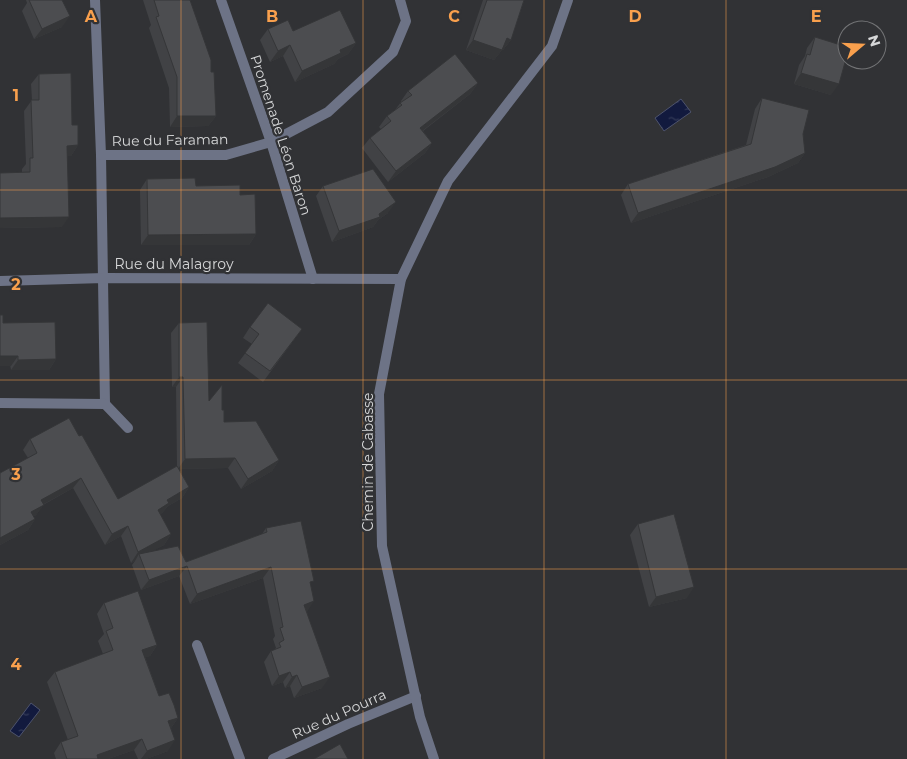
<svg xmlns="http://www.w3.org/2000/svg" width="907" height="759" viewBox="0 0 907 759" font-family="Montserrat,sans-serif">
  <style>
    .water { fill: url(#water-ripples); stroke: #4d536c }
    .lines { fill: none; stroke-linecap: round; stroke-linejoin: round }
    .pedestrian { stroke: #6d7386; stroke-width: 10 }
    .minor { stroke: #6d7386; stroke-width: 10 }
    .wall { fill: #414245 }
    .shaded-wall { fill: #353638 }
    .building { fill: #4c4d50; stroke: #353638 }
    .grid { fill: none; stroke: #f9a04d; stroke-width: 1; stroke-opacity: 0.55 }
    .labels { text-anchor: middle; stroke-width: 4.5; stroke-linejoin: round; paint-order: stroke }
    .street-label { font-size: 14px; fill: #d6d7d8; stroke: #313235 }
    .grid-label { font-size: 16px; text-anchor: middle; font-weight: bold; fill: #f9a04d; stroke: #313235; stroke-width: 4.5; stroke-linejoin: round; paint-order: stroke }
  </style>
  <defs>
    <pattern id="water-ripples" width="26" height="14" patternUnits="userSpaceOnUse" patternTransform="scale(1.25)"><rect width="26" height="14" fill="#121a3e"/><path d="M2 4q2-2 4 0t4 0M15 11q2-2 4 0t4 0" fill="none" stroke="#343b59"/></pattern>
  </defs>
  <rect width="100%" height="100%" fill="#313235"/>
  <g class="water">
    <path d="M 681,99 L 691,112 L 664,131 L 655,118 Z"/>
    <path d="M 31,703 L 40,710 L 19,737 L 10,731 Z"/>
  </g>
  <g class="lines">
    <path class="pedestrian" d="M 221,0 L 271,142 L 313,279"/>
    <g class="minor">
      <path d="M 95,0 L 101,155 L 105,404"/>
      <path d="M 101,155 L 226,155 L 271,142 L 328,112 L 393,52 L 406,21 L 400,0"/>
      <path d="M 0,281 L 104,278 L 401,279"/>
      <path d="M 0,403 L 105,404 L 128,428"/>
      <path d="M 197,645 L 240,759"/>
      <path d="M 273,759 L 348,724 L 416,696"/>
      <path d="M 434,759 L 420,717 L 382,546 L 379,394 L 401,279 L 448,181 L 552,46 L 568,0"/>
    </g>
  </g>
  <g class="wall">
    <path d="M 26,0 L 62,0 L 62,27 L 34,39 L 22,11 L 27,3 Z"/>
    <path d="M 143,0 L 190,0 L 211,72 L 216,116 L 208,126 L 170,127 L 169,88 L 149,28 L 151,25 Z"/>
    <path d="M 483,0 L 524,0 L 511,40 L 503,50 L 502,50 L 494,60 L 466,50 Z"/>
    <path d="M 268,29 L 293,31 L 356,43 L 348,54 L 338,59 L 334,64 L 295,82 L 283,56 L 270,62 L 260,40 Z"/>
    <path d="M 815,37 L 831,95 L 794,84 L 799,65 L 805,56 L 807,48 Z"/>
    <path d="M 39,74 L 72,125 L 78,145 L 71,156 L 67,156 L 62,227 L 0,228 L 22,172 L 22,169 L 26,164 L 24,111 L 32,100 L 31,84 Z"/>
    <path d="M 478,83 L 470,94 L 423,131 L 432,143 L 425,153 L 388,182 L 362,148 L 370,138 L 381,129 L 379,127 L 387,116 L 395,110 L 401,102 L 401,101 L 408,91 Z"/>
    <path d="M 762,98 L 805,153 L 798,163 L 768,177 L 631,223 L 621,195 L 628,184 L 746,145 L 755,109 Z"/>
    <path d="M 147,179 L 196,186 L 240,195 L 256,234 L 249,245 L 141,245 L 140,190 Z"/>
    <path d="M 323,186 L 388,213 L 378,220 L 373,227 L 332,242 L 316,196 Z"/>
    <path d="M 3,323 L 56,359 L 49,370 L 11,370 Z"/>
    <path d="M 179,323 L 209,401 L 222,410 L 224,422 L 279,460 L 272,471 L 241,489 L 228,468 L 179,469 L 189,487 L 182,498 L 168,506 L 162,513 L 160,514 L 171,534 L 164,545 L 150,552 L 186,562 L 262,534 L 266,528 L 311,585 L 307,612 L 322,688 L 294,698 L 290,686 L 285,688 L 283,682 L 272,686 L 264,662 L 271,651 L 274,650 L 276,648 L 273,639 L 275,636 L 263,578 L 190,604 L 179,576 L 141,590 L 132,565 L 135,561 L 131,563 L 121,536 L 105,545 L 73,488 L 43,505 L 36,515 L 33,517 L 35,519 L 28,530 L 0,545 L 0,473 L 28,458 L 23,450 L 30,439 L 79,436 L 118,499 L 177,467 L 176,387 L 172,387 L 171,333 Z"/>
    <path d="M 250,327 L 302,329 L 263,382 L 238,363 L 252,344 L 243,338 Z"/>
    <path d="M 638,524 L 687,598 L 649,607 L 630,535 Z"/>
    <path d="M 104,603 L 157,645 L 150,656 L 145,657 L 159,696 L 178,718 L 171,728 L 168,751 L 146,759 L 138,759 L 134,750 L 108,759 L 56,759 L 54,753 L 61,742 L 68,740 L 47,682 L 55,672 L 103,654 L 98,641 L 104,634 L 97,614 Z"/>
  </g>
  <g class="shaded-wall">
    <path d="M 70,16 L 62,27 L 34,39 L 42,29 Z"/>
    <path d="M 507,38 L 511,40 L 503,50 L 502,50 L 494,60 L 466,50 L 473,40 Z"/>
    <path d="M 356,43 L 348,54 L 338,59 L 334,64 L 295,82 L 302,71 L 340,50 Z"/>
    <path d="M 290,45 L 283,56 L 270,62 L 278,51 Z"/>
    <path d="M 801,73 L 839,84 L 831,95 L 794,84 Z"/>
    <path d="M 478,83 L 470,94 L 413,138 L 420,128 Z"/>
    <path d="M 177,116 L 216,116 L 208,126 L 170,127 Z"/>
    <path d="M 432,143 L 425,153 L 388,182 L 396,171 Z"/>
    <path d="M 78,145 L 71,156 L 60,156 L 67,146 Z"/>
    <path d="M 805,153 L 798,163 L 768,177 L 631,223 L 638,213 Z"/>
    <path d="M 396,202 L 388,213 L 378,220 L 373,227 L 332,242 L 339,231 L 379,214 Z"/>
    <path d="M 69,217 L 62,227 L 0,228 L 0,218 Z"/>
    <path d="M 256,234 L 249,245 L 141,245 L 148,235 Z"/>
    <path d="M 0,356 L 18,356 L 11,366 L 0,366 Z"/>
    <path d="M 56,359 L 49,370 L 11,370 L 18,360 Z"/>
    <path d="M 179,377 L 183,377 L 176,387 L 172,387 Z"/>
    <path d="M 235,458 L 228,468 L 178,469 L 185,459 Z"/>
    <path d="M 279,460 L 272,471 L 241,489 L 248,479 Z"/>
    <path d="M 81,478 L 73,488 L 33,510 L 41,500 Z"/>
    <path d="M 189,487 L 182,498 L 168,506 L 162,513 L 150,520 L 158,510 L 167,500 Z"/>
    <path d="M 44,505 L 36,515 L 24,522 L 31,512 Z"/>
    <path d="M 35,519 L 28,530 L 0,545 L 0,538 Z"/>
    <path d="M 128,526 L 121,536 L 105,545 L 112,534 Z"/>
    <path d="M 171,534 L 164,545 L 140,558 L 139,554 L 135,561 L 131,563 L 138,552 Z"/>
    <path d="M 187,566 L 179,576 L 141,590 L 149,580 Z"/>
    <path d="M 271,567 L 263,578 L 190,604 L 197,594 Z"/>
    <path d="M 694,587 L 687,598 L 649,607 L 656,597 Z"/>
    <path d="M 314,601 L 307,612 L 304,605 Z"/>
    <path d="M 157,645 L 150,656 L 135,661 L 142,650 Z"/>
    <path d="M 290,672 L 283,682 L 272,686 L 279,676 Z"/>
    <path d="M 297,675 L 290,686 L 285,688 L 292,677 Z"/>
    <path d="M 330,677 L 322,688 L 294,698 L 302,687 Z"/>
    <path d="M 178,718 L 171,728 L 168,721 Z"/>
    <path d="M 142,739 L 134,750 L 108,759 L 94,759 L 97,755 Z"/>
    <path d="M 175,740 L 168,751 L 146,759 L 141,759 L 147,751 Z"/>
  </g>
  <g class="building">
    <path d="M 29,0 L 62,0 L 70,16 L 42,29 Z"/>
    <path d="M 154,0 L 190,0 L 211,60 L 211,72 L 214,72 L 216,116 L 177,116 L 177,77 L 156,17 L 159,16 Z"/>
    <path d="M 487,0 L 524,0 L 511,40 L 507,38 L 502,50 L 473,40 Z"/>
    <path d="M 340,10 L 356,43 L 340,50 L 341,53 L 302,71 L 290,45 L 278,51 L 268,29 L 288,20 L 293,31 Z"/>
    <path d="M 815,37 L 847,47 L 847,55 L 839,84 L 801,73 L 807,54 L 810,55 Z"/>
    <path d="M 455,54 L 478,83 L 420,128 L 432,143 L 396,171 L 370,138 L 391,121 L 387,116 L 402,105 L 400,103 L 412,95 L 408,91 Z"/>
    <path d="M 71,73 L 72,125 L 78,125 L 78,145 L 67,146 L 69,217 L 0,218 L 0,173 L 30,172 L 30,158 L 33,158 L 31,100 L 39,100 L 39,74 Z"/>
    <path d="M 762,98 L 809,110 L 803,134 L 805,153 L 775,167 L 638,213 L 628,184 L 751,144 Z"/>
    <path d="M 373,169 L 396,202 L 379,214 L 380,217 L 339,231 L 323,186 Z"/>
    <path d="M 195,178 L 196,186 L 240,185 L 240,195 L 255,194 L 256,234 L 148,235 L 147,179 Z"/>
    <path d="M 268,303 L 302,329 L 270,371 L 245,353 L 259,334 L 250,327 Z"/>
    <path d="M 0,315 L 3,315 L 3,323 L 55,322 L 56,359 L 18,360 L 18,356 L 0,356 Z"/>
    <path d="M 207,322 L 209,401 L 222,385 L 222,410 L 224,410 L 224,422 L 256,421 L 279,460 L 248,479 L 235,458 L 185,459 L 183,377 L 179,377 L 179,323 Z"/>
    <path d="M 69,418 L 79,436 L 82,435 L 118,499 L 177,466 L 189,487 L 167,500 L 169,503 L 158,510 L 171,534 L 138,552 L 128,526 L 112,534 L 81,478 L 41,500 L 44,505 L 31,512 L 35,519 L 0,538 L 0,473 L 37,453 L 30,439 Z"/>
    <path d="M 674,514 L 694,587 L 656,597 L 638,524 Z"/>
    <path d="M 301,521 L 314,581 L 310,582 L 314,601 L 304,605 L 330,677 L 302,687 L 297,675 L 292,677 L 290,672 L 279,676 L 271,651 L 281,647 L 279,643 L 284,640 L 280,628 L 283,627 L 271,567 L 197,594 L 187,566 L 149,580 L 139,554 L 178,546 L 186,562 L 267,532 L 266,528 Z"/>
    <path d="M 138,591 L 157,645 L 142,650 L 159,696 L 169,693 L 174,705 L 178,718 L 168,721 L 175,740 L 147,751 L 142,739 L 97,755 L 98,759 L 67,759 L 61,742 L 78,736 L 55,672 L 113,650 L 106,631 L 113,628 L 104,603 Z"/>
    <path d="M 340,744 L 348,759 L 314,759 Z"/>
  </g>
  <path class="grid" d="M 181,0 L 181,759M 363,0 L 363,759M 544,0 L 544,759M 726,0 L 726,759M 0,190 L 907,190M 0,380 L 907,380M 0,569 L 907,569"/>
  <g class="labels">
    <g class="street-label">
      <text transform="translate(281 135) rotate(72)" y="5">Promenade Léon Baron</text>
      <text transform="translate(170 140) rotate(-1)" y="5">Rue du Faraman</text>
      <text x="174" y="269">Rue du Malagroy</text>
      <text transform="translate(368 462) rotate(-90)" y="5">Chemin de Cabasse</text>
      <text transform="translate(339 714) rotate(-24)" y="5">Rue du Pourra</text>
    </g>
  </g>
  <g class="grid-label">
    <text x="91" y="22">A</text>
    <text x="272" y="22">B</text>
    <text x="454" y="22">C</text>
    <text x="635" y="22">D</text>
    <text x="816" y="22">E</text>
    <text x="16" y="101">1</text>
    <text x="16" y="290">2</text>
    <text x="16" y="480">3</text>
    <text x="16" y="670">4</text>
  </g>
  <g transform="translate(862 45) rotate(71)"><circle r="24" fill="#313235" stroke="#737476"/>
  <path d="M0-4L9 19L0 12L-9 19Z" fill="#f9a04d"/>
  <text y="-8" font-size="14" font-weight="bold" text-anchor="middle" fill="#d6d7d8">N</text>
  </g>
</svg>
